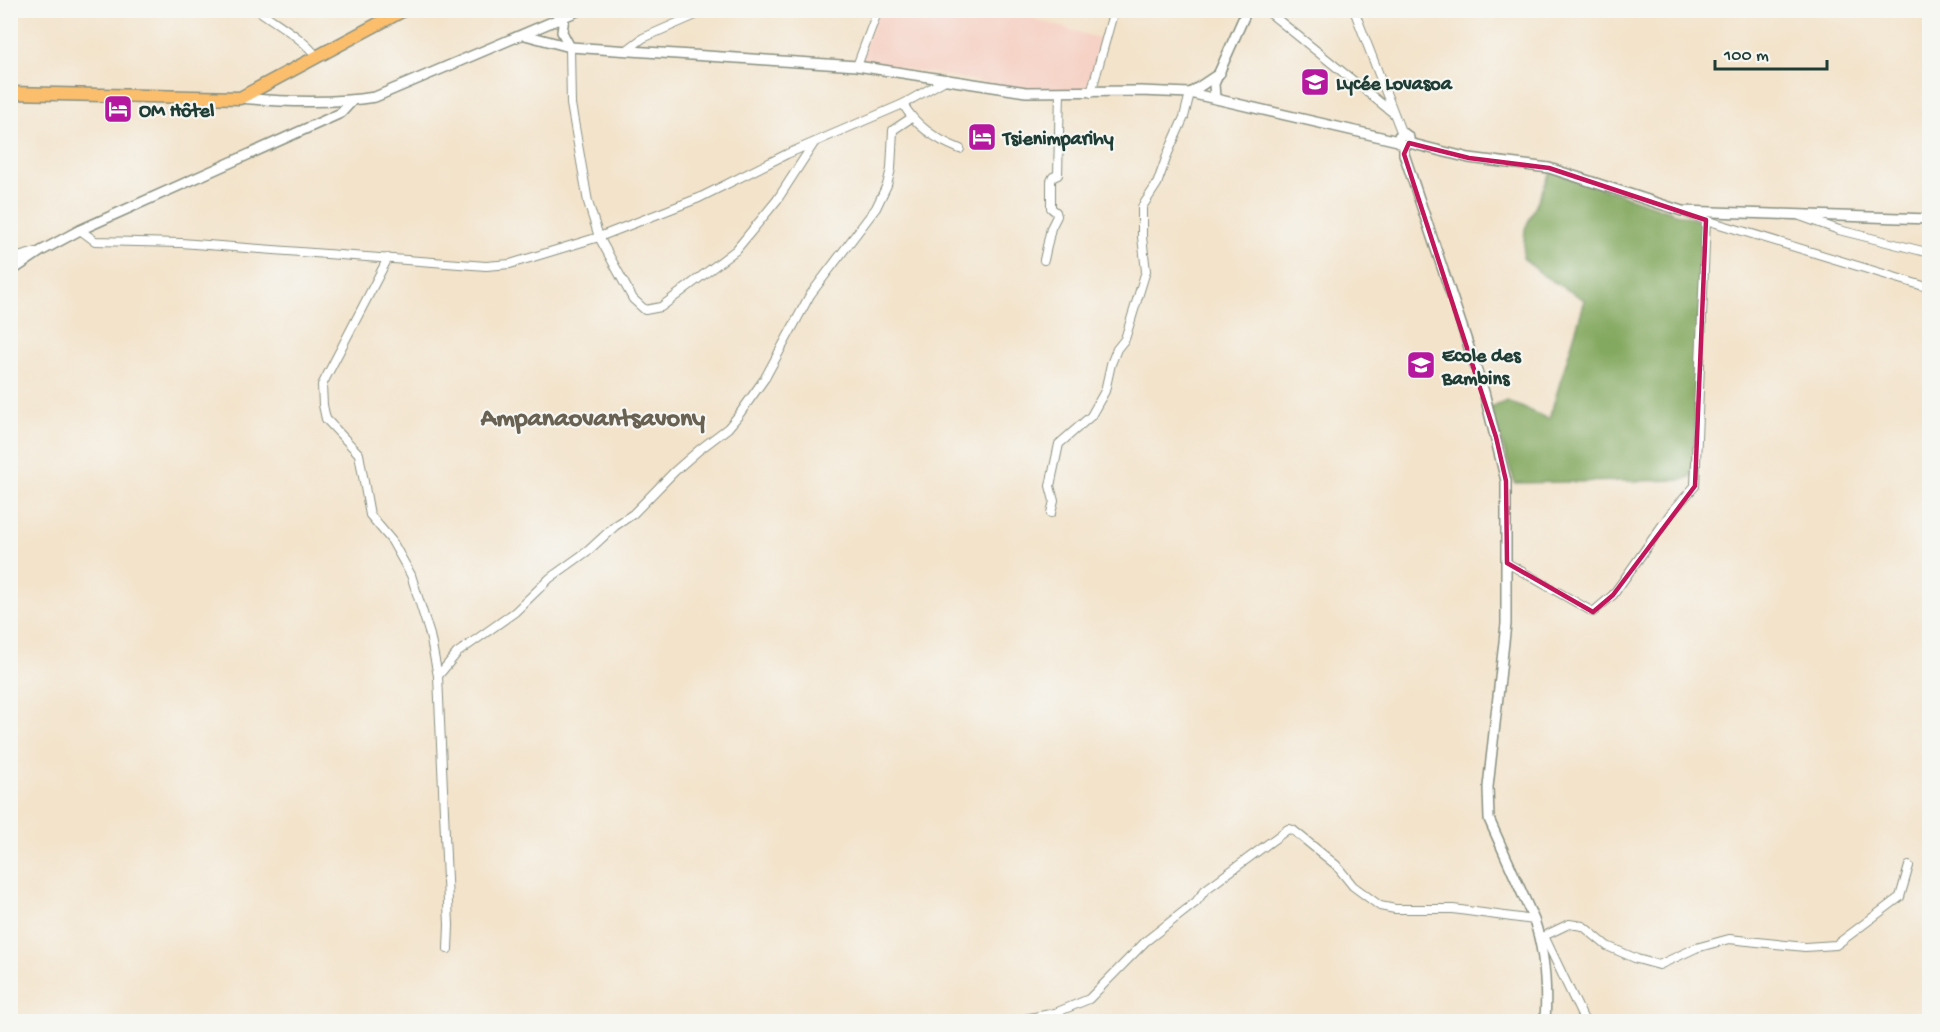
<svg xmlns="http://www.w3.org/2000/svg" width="1940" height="1032" viewBox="0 0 1940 1032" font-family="'Gochi Hand',sans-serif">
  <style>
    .built { fill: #f6d1c5 }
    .forest { fill: #83a85e; stroke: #517249; stroke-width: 1.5 }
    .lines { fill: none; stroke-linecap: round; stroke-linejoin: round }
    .minor-casing { stroke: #899080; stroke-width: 10 }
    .tertiary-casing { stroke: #899080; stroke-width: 12 }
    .primary-casing { stroke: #899080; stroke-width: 15 }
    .minor { stroke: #fff; stroke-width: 8 }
    .tertiary { stroke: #fff; stroke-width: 9 }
    .primary { stroke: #fabe6d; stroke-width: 12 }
    .marked { fill: none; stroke: #c2185b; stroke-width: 4.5; stroke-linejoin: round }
    .labels { text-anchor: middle; stroke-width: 4.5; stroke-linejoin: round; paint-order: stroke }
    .poi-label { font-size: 20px; font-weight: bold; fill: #1f3d34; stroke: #f6f6f2; text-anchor: start }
    .district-label { font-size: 26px; font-weight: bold; fill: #696253; stroke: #f6f6f2 }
  </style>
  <rect width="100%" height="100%" fill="#f6f6f2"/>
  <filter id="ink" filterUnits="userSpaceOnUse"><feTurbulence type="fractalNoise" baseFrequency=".0167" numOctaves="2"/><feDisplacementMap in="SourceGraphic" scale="12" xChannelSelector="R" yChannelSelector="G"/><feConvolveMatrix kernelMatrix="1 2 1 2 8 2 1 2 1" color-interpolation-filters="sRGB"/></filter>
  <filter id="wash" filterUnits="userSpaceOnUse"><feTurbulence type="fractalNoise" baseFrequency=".008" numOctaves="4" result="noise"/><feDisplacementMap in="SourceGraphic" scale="24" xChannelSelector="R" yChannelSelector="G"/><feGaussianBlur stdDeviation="1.35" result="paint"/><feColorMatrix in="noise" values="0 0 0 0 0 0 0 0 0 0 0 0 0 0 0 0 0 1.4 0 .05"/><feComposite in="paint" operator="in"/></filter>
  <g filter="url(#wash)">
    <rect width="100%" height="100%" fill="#f3e3cb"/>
    <path class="built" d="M 879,11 L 1037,11 L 1035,19 L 1101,39 L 1089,91 L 1029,90 L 858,61 Z"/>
    <path class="forest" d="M 1551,171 L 1703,222 L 1693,467 L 1690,477 L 1683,480 L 1515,483 L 1490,408 L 1507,401 L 1549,419 L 1585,300 L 1544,276 L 1523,258 L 1525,229 Z"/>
  </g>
  <g filter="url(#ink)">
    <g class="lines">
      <g class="minor-casing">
        <g id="minor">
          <path d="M 258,10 C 277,24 303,38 317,57"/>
          <path d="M 1266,10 L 1393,113"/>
          <path d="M 1354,10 L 1402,134"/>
          <path d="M 570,47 L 571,104 L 588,202 L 599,237 L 633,299 L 645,310 L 661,307 L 736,250 L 777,200 L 814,143"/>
          <path d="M 627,50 L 643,38 L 707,10"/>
          <path d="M 857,66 L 878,10"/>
          <path d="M 1091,93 L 1114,10"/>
          <path d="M 903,104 C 915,125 937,140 960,149"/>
          <path d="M 1686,213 L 1706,220 L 1930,288"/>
          <path d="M 1800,216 L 1839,230 L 1930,253"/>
          <path d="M 80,230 L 95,241 L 181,243 L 486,266 L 510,264 L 599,237 L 699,198 L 787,154 L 903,104 L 947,79"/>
          <path d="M 388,258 L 322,385 L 323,405 L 326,419 L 359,454 L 370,515 L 392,541 L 411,575 L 430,635 L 438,676"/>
          <path d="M 10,259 L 36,252"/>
          <path d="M 1044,260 L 1051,228 L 1057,216 L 1056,212 L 1051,208 L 1051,181 L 1053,177 L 1058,175 L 1060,92"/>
          <path d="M 1051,513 L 1054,501 L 1050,486 L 1059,444 L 1091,416 L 1105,391 L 1111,364 L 1117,349 L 1125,339 L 1146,271 L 1142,237 L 1142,207 L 1157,184 L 1168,153 L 1184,117 L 1190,93"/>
          <path d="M 1507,563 L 1593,612 L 1613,595 L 1671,513 L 1695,486 L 1706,220"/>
          <path d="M 1544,936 L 1569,924 L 1583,926 L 1607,946 L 1637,959 L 1659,965 L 1696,948 L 1729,939 L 1805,947 L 1836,945 L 1900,897 L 1909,866"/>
          <path d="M 1541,937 L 1544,936 L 1585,1022"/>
          <path d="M 448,949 L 449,925 L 438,676 L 457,653 L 515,612 L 550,578 L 589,550 L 615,526 L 633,514 L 675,471 L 699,450 L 728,428 L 738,416 L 765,378 L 810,295 L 876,208 L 887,185 L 891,169 L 893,130 L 911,118"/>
          <path d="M 1009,1022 L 1055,1013 L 1089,999 L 1146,941 L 1196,902 L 1205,890 L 1288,829 L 1293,830 L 1336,865 L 1353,886 L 1380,906 L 1395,909 L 1453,909 L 1534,920"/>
        </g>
      </g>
      <g class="tertiary-casing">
        <g id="tertiary">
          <path d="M 564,17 L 562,32 L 570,47"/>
          <path d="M 525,35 L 570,47 L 857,66 L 1026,92 L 1140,91 L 1190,93 L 1398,141 L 1404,146 L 1404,154 L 1484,392 L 1506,481 L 1506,624 L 1488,787 L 1489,819 L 1534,920 C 1545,952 1547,989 1545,1022"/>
          <path d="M 1190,93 L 1220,73"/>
          <path d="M 240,98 C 284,102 331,104 375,97 L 580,10"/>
          <path d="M 1215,98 L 1214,84 L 1247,10"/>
          <path d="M 1398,141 L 1399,136 L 1405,134 L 1409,137 L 1409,143"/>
          <path d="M 1404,146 L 1409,143 L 1469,158 L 1549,168 L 1682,211 L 1930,219"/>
          <path d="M 10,272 L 41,251 L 80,230 L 341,113 L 353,100"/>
        </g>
      </g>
      <g class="primary-casing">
        <path id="primary" d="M 10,93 L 240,98 L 404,10"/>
      </g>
      <use href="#minor" class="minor"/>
      <use href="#tertiary" class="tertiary"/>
      <use href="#primary" class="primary"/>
    </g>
  </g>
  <path class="marked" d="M 1409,143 L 1469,158 L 1549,168 L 1706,220 L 1695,486 L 1613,595 L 1593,612 L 1507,563 L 1506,481 L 1496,437 L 1404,154 Z"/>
  <defs>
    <g id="university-square" transform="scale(1.5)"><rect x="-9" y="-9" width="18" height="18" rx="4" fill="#b5179e" stroke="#f6f6f2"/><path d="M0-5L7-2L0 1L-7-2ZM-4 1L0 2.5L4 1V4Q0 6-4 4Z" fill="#fff"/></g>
    <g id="hotel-square" transform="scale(1.5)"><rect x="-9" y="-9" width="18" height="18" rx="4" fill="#b5179e" stroke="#f6f6f2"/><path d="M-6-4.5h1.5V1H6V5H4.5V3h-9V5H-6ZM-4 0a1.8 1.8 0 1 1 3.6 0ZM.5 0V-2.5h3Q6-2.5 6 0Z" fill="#fff"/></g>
    <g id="school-square" transform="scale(1.5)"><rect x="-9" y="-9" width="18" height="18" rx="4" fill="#b5179e" stroke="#f6f6f2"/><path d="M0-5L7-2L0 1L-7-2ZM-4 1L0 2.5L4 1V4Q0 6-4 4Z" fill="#fff"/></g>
  </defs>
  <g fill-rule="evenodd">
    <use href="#university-square" x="1315" y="82"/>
    <use href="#hotel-square" x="118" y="109"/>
    <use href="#hotel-square" x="982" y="137"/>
    <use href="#school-square" x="1421" y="365"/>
  </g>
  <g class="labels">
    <g class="poi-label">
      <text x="1336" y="89">Lycée Lovasoa</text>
      <text x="139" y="116">OM Hôtel</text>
      <text x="1003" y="144">Tsienimparihy</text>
      <text x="1442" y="361">Ecole des<tspan x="1442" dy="23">Bambins</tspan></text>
    </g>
    <g class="district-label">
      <text x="593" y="425">Ampanaovantsavony</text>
    </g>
  </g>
  <rect width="1940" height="1032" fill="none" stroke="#f6f6f2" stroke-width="36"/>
  <path d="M1715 60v9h112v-9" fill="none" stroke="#1f3d34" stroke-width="3"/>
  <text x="1724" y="60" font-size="18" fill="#1f3d34" stroke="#f6f6f2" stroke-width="4.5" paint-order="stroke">100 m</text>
</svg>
